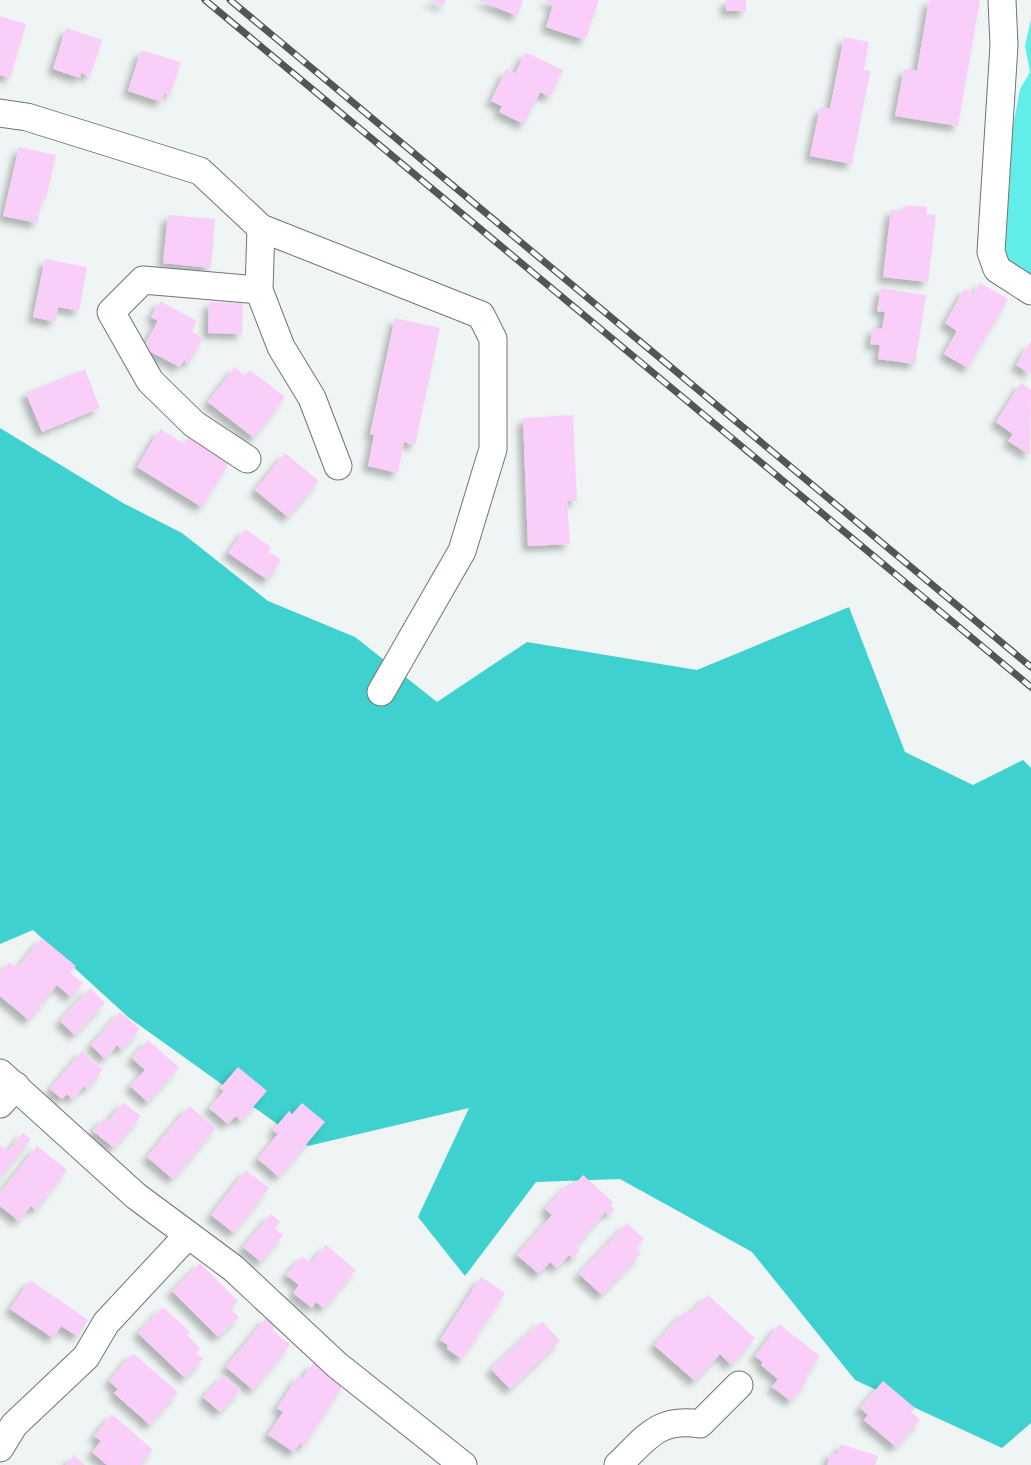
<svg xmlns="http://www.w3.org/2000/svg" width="1031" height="1465" viewBox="0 0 1031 1465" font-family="'Work Sans',sans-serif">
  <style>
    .forest { fill: #3ed1cf }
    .water { fill: #61edea }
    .building { fill: #f9cffa; filter: url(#shadow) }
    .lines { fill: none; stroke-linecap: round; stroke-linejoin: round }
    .minor-casing { stroke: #707474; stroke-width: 29 }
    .minor { stroke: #fff; stroke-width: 27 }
    .rail-casing { stroke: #535656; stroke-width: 7 }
    .rail { stroke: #fff; stroke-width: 4.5; stroke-dasharray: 14; stroke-linecap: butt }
  </style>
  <defs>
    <filter id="shadow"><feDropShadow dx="-5.5" dy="5.5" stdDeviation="3" flood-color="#0004"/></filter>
  </defs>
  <rect width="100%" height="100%" fill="#eff5f4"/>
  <path class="forest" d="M 0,428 L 123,503 L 182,533 L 268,601 L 355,637 L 437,702 L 527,642 L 697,670 L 849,607 L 905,752 L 973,785 L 1023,760 L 1031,768 L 1031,1423 L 1002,1448 L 855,1380 L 752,1252 L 620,1179 L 536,1182 L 465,1276 L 418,1217 L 469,1108 L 308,1146 L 128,1017 L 33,930 L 0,944 Z"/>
  <path class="water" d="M 1031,19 L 1031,278 L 1003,257 L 1009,148 L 1020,89 L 1030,72 L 1025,46 Z"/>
  <g class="building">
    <path d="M 428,0 L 446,0 L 443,6 Z"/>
    <path d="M 479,0 L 523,0 L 517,16 Z"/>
    <path d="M 547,0 L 599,0 L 585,40 L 546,27 L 553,5 L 546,2 Z"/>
    <rect x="726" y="0" width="20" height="11"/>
    <path d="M 929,0 L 980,0 L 958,126 L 895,116 L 904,69 L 917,71 Z"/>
    <path d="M 0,16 L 26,24 L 10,78 L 0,75 Z"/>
    <path d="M 66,28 L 102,40 L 90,76 L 81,73 L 80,78 L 53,69 Z"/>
    <path d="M 844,37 L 869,42 L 864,70 L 870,71 L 852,164 L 810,156 L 820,107 L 830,109 Z"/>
    <path d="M 141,50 L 181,62 L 170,95 L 164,93 L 162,102 L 128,91 Z"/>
    <path d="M 525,52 L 563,70 L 550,97 L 540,92 L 524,124 L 499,112 L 502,106 L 491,101 L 506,69 L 515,74 Z"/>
    <path d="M 19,147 L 56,155 L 46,198 L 43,197 L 37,223 L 3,216 Z"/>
    <path d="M 905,205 L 927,207 L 926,214 L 936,215 L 928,282 L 883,277 L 891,210 L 904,211 Z"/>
    <path d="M 168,215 L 215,219 L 211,268 L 163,263 Z"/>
    <path d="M 45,259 L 87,267 L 79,311 L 58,307 L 55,322 L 33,317 Z"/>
    <path d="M 980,283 L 1008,299 L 968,368 L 944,354 L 957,331 L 945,323 L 965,288 L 974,294 Z"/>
    <path d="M 881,288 L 926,295 L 915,364 L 878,359 L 880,345 L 870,344 L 873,328 L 882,329 L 885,312 L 877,311 Z"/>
    <path d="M 160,301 L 197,321 L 191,331 L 203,338 L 189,363 L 184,360 L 180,367 L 143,348 L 158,321 L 151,317 Z"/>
    <path d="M 209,302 L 243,303 L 242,334 L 208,333 Z"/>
    <path d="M 395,318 L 440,328 L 415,445 L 404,442 L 398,473 L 368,466 L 374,435 L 370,434 Z"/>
    <path d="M 1031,341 L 1031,374 L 1016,365 Z"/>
    <path d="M 235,367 L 245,376 L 250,370 L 285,397 L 254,438 L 208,402 Z"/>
    <path d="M 85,369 L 100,408 L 42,432 L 26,393 Z"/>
    <path d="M 1021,383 L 1031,390 L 1030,455 L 1008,441 L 1013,434 L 996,422 Z"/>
    <path d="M 573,415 L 577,501 L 567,501 L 570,544 L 528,546 L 523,418 Z"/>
    <path d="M 160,429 L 184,444 L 189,437 L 229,463 L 202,507 L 137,467 Z"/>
    <path d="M 285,453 L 319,481 L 288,517 L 255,490 Z"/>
    <path d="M 245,529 L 271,547 L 269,552 L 281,560 L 268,580 L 228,553 Z"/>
    <path d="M 42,938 L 76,966 L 70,973 L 83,983 L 71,997 L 57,985 L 29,1020 L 0,996 L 0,972 L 9,962 L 17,968 Z"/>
    <path d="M 90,988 L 105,1003 L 75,1035 L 60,1021 Z"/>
    <path d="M 120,1012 L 140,1029 L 122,1050 L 117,1045 L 105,1059 L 91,1045 Z"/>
    <path d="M 148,1040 L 179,1067 L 148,1102 L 130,1086 L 145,1070 L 132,1058 Z"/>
    <path d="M 82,1051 L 103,1069 L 87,1089 L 84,1086 L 73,1099 L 67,1094 L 62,1099 L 50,1089 Z"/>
    <path d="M 238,1067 L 267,1091 L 241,1121 L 236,1116 L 228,1124 L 209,1108 L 224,1091 L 220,1088 Z"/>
    <path d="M 123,1102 L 141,1116 L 114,1148 L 93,1131 L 104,1118 L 108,1121 Z"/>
    <path d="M 302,1103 L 325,1122 L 279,1177 L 258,1159 L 278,1134 L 273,1130 L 289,1111 L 292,1114 Z"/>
    <path d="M 189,1106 L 216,1128 L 173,1179 L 147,1157 Z"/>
    <path d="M 23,1133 L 31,1139 L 0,1177 L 0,1145 L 8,1151 Z"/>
    <path d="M 37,1146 L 67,1170 L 36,1210 L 31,1206 L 19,1221 L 0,1206 L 0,1193 Z"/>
    <path d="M 246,1170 L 269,1188 L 234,1233 L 211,1215 Z"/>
    <path d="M 583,1175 L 613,1202 L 610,1205 L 615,1209 L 610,1214 L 606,1211 L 576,1246 L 580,1250 L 573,1259 L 569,1255 L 557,1268 L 550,1262 L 539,1274 L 517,1255 L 552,1215 L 545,1209 L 569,1183 L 573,1186 Z"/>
    <path d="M 271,1214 L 280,1222 L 275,1229 L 283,1235 L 261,1262 L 243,1247 Z"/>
    <path d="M 627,1223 L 644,1239 L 636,1248 L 641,1253 L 602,1295 L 579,1274 Z"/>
    <path d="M 326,1245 L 356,1270 L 324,1308 L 316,1302 L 312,1308 L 293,1293 L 299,1285 L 286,1275 L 302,1256 L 311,1263 Z"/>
    <path d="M 200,1263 L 238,1301 L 230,1308 L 239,1317 L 218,1337 L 172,1291 Z"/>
    <path d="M 481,1277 L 505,1293 L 462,1359 L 447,1349 L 448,1345 L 440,1340 Z"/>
    <path d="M 30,1280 L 88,1320 L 77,1336 L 61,1326 L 53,1338 L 10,1309 Z"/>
    <path d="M 708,1295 L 755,1338 L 731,1365 L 720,1354 L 695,1381 L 654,1345 L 685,1311 L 689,1314 Z"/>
    <path d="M 163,1307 L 190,1332 L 187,1335 L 200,1348 L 196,1353 L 203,1359 L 185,1378 L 138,1333 Z"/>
    <path d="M 266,1318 L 276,1326 L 272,1330 L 290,1345 L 253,1390 L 226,1367 Z"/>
    <path d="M 542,1321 L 560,1341 L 510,1389 L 491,1369 Z"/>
    <path d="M 779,1324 L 820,1356 L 805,1377 L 808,1379 L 791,1401 L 772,1387 L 778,1379 L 761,1365 L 763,1362 L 755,1356 Z"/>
    <path d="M 133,1353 L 178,1392 L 150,1425 L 114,1393 L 118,1389 L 109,1381 Z"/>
    <path d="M 313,1363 L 344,1383 L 304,1446 L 300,1443 L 294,1452 L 268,1435 L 283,1412 L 277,1408 L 298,1376 L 302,1379 Z"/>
    <path d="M 224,1375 L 241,1390 L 220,1412 L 203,1397 Z"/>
    <path d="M 883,1381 L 915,1408 L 911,1412 L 920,1420 L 896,1447 L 864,1420 L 868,1415 L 860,1408 Z"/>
    <path d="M 112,1414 L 153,1450 L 140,1465 L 107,1465 L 92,1452 L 101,1441 L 94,1436 Z"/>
    <path d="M 841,1444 L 878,1456 L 875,1465 L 827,1465 L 831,1452 L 838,1454 Z"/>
    <path d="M 74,1455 L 85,1465 L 66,1465 Z"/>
  </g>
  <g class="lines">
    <g class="minor-casing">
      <g id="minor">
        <path d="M 1002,0 L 1004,45 L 991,252 L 997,269 L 1031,291"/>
        <path d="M 0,113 L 27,117 L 200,171 L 261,228 L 481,315 L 493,339 L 493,449 L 462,551 L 381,692"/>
        <path d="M 261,228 L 259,290 L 281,347 L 312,398 L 338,466"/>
        <path d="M 247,459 L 194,424 L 150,381 L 111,312 L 143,280 L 259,290"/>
        <path d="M 0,1073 L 136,1196 L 233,1268 L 337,1365 L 463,1465"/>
        <path d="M 0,1104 L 16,1086"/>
        <path d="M 0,1448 L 14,1425 L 86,1357 L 106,1323 L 188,1235"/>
        <path d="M 618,1465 C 646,1439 657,1417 700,1424 L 739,1385"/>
      </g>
    </g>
    <use href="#minor" class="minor"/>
    <g class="rail-casing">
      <g id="rail">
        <path d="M 205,0 L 1031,687"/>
        <path d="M 230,0 L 1031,667"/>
      </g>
    </g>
    <use href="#rail" class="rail"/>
  </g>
</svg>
